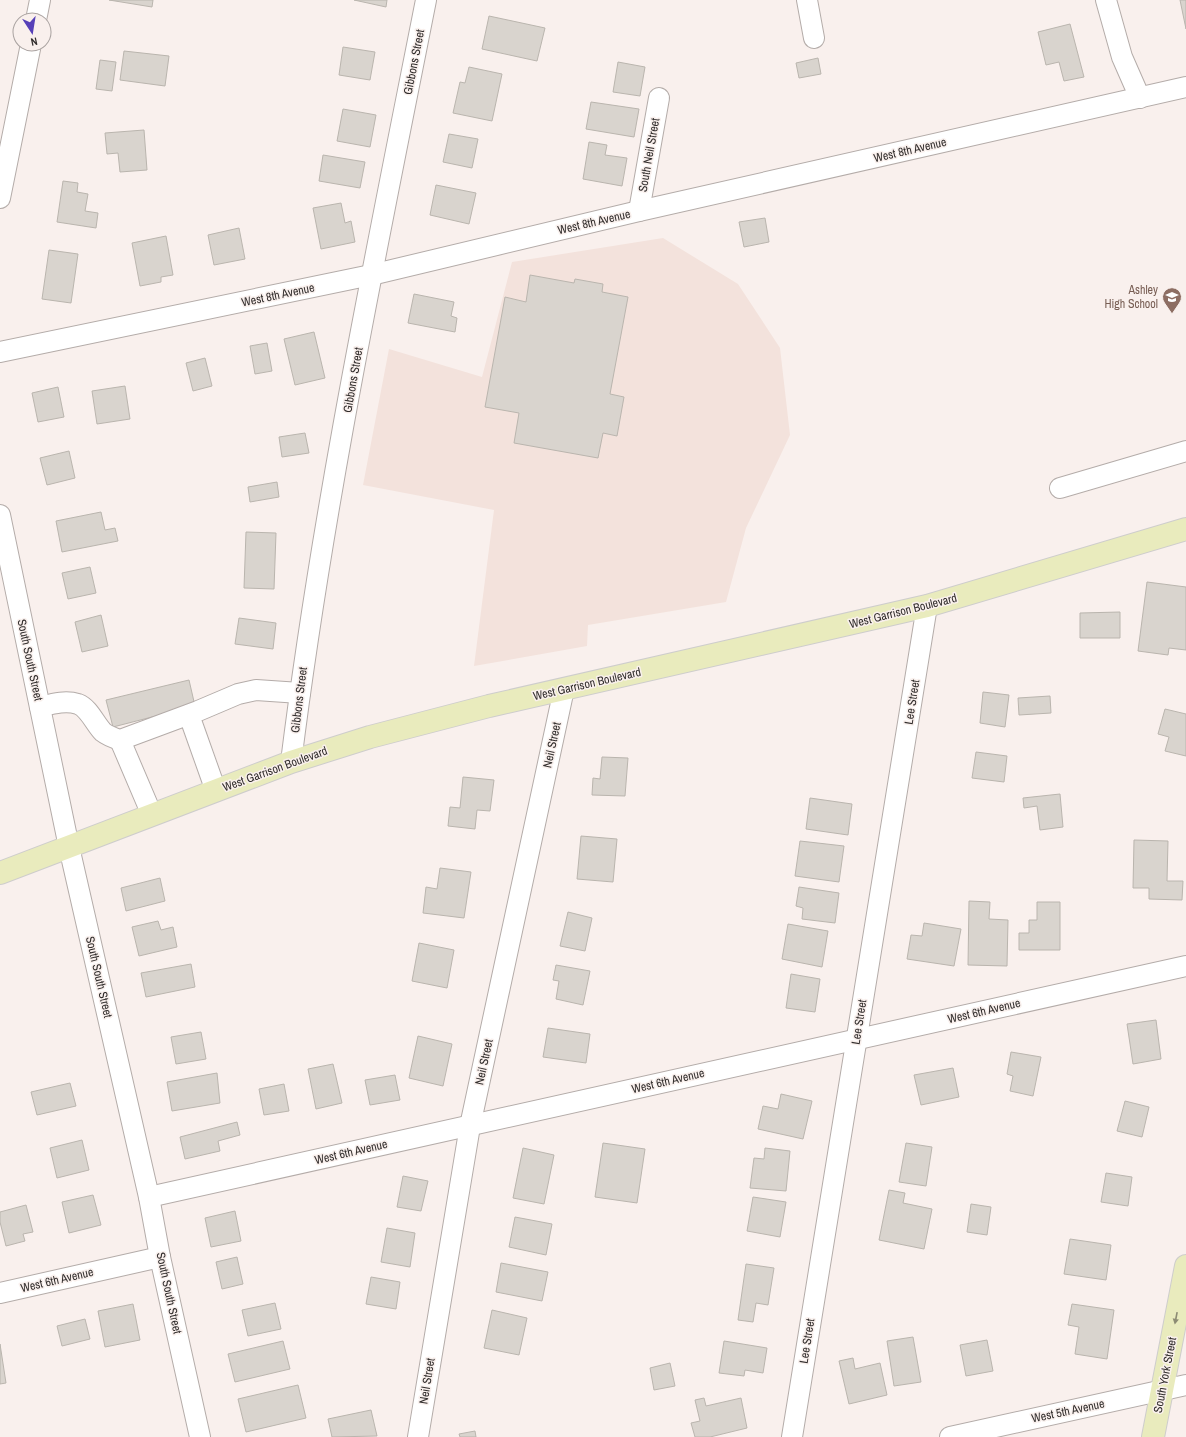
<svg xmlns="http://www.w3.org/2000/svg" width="1186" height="1437" viewBox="0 0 1186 1437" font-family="'Archivo Narrow',sans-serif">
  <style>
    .built { fill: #f3e2dc }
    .building { fill: #d9d4ce; stroke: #bab5ae }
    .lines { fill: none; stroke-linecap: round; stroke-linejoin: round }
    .minor-casing { stroke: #b4aca9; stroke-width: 22 }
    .major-casing { stroke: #cecdcc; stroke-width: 24 }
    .minor { stroke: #fff; stroke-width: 20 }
    .major { stroke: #e9ebbd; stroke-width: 22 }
    .oneway { fill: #8d8c74 }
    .labels { text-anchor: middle; stroke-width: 3; stroke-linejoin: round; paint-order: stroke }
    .street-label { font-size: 12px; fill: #312d2c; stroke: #f9f0ed }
    .education-label { font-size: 12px; fill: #785e54; stroke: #f9f0ed; text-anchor: end }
  </style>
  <rect width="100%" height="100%" fill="#f9f0ed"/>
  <path class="built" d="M 663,238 L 738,284 L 780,348 L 790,435 L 746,528 L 726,602 L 588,625 L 587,646 L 474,666 L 494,510 L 363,485 L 389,349 L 482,377 L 512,262 Z"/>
  <g class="building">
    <path d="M 109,0 L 153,0 L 152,7 Z"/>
    <path d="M 354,0 L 387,0 L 386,7 Z"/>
    <path d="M 1180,0 L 1186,0 L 1186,29 Z"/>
    <path d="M 489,16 L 545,28 L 537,61 L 482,49 Z"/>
    <path d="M 1070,24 L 1084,77 L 1064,81 L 1059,62 L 1046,65 L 1038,32 Z"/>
    <path d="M 343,47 L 375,52 L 370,80 L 339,75 Z"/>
    <path d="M 124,51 L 169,56 L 165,86 L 120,80 Z"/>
    <path d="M 818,58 L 821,74 L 799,78 L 796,63 Z"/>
    <path d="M 100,60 L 116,62 L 112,91 L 96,89 Z"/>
    <path d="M 618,62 L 645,67 L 640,96 L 613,92 Z"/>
    <path d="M 469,67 L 502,74 L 492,121 L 453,113 L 460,82 L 465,83 Z"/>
    <path d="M 591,102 L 639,109 L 634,137 L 586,129 Z"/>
    <path d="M 343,109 L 376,115 L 370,147 L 337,141 Z"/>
    <path d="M 144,130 L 147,170 L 120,172 L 118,153 L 107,154 L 105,133 Z"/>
    <path d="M 449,134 L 478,139 L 472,168 L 443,162 Z"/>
    <path d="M 589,142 L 607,145 L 605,155 L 627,158 L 622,186 L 583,179 Z"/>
    <path d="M 323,155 L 365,162 L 360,188 L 319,181 Z"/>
    <path d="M 63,181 L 78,183 L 77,192 L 88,194 L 85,211 L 98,213 L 96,228 L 57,222 Z"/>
    <path d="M 436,185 L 476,193 L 469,224 L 430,215 Z"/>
    <path d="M 341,203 L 345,223 L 351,221 L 355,242 L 321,249 L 313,208 Z"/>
    <path d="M 765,218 L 769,242 L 744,247 L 739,222 Z"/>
    <path d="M 239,228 L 245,259 L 214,265 L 208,235 Z"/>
    <path d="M 166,236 L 173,275 L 161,277 L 161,282 L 140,286 L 132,243 Z"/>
    <path d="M 49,250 L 78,254 L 71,303 L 42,299 Z"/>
    <path d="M 530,275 L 574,283 L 575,279 L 603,284 L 602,292 L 628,297 L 610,394 L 624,397 L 617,436 L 603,433 L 598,458 L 514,443 L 519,413 L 485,407 L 505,297 L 526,302 Z"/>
    <path d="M 414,294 L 454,302 L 451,316 L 457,318 L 455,332 L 408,323 Z"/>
    <path d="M 314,332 L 325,378 L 295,385 L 284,339 Z"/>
    <path d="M 267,343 L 272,371 L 255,374 L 250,346 Z"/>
    <path d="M 205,358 L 212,386 L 193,391 L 186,363 Z"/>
    <path d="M 125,386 L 130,419 L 97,424 L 92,391 Z"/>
    <path d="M 58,387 L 64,417 L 38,422 L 32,393 Z"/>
    <path d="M 305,433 L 309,453 L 282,457 L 279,437 Z"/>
    <path d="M 69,451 L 75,478 L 47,485 L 40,458 Z"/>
    <path d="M 277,482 L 279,497 L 250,502 L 248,487 Z"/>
    <path d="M 101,512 L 105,530 L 115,528 L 118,541 L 62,552 L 56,521 Z"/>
    <path d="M 246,532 L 276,533 L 274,589 L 244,588 Z"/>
    <path d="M 90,567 L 96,593 L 68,599 L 62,573 Z"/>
    <path d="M 1147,582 L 1186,587 L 1186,650 L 1169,648 L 1168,655 L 1138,651 Z"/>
    <path d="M 1120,612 L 1120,638 L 1080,638 L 1080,613 Z"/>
    <path d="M 101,615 L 108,646 L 82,652 L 75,622 Z"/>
    <path d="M 239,618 L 276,623 L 273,649 L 235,644 Z"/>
    <path d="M 189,680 L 195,706 L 113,727 L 106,700 Z"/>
    <path d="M 983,692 L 1009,695 L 1005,727 L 980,723 Z"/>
    <path d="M 1050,696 L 1051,713 L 1019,715 L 1018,698 Z"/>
    <path d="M 1165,709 L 1186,714 L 1186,756 L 1165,751 L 1169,737 L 1158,734 Z"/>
    <path d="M 976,752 L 1007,756 L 1004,782 L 972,778 Z"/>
    <path d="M 602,757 L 628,758 L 625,796 L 592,795 L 593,778 L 600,779 Z"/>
    <path d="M 463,777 L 494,780 L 490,811 L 477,810 L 475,829 L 448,826 L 450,807 L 460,808 Z"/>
    <path d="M 1060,794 L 1063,827 L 1040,830 L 1037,806 L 1024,808 L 1023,798 Z"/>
    <path d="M 810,798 L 852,804 L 848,835 L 806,829 Z"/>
    <path d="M 581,836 L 617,839 L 613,882 L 577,879 Z"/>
    <path d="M 1134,840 L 1168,841 L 1167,881 L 1183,881 L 1182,900 L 1149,899 L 1149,888 L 1133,888 Z"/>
    <path d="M 800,841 L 844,846 L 839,882 L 795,876 Z"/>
    <path d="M 440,868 L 471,872 L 464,918 L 423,913 L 426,887 L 437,889 Z"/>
    <path d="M 160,878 L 165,901 L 126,911 L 121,888 Z"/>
    <path d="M 799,887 L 839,893 L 835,923 L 802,919 L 803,908 L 796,906 Z"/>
    <path d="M 969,901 L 990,902 L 989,919 L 1008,920 L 1007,966 L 968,965 Z"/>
    <path d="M 1037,902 L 1060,902 L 1060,950 L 1019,950 L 1019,933 L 1029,933 L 1029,920 L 1037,920 Z"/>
    <path d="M 568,912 L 592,918 L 585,951 L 560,946 Z"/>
    <path d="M 158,921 L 161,930 L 173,927 L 177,947 L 139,956 L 132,927 Z"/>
    <path d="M 924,923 L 961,929 L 954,966 L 907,959 L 911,935 L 922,936 Z"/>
    <path d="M 788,924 L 828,931 L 822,967 L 782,959 Z"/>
    <path d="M 419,943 L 454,950 L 447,988 L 412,981 Z"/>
    <path d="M 191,964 L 195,987 L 146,997 L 141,973 Z"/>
    <path d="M 556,965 L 590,971 L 583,1005 L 556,999 L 559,981 L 553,980 Z"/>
    <path d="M 791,974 L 820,979 L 815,1012 L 786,1008 Z"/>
    <path d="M 1156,1020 L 1161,1059 L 1133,1064 L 1127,1024 Z"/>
    <path d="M 548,1028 L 590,1034 L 586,1063 L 543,1057 Z"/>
    <path d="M 201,1032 L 206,1059 L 176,1064 L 171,1037 Z"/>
    <path d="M 418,1036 L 452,1044 L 443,1086 L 409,1078 Z"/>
    <path d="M 1011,1052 L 1041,1057 L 1033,1096 L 1010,1091 L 1013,1076 L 1007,1074 Z"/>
    <path d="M 333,1064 L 342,1103 L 316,1109 L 308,1069 Z"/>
    <path d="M 953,1068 L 959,1097 L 921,1105 L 914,1075 Z"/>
    <path d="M 217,1073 L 220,1103 L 172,1111 L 167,1082 Z"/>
    <path d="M 395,1075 L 400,1100 L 370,1105 L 365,1080 Z"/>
    <path d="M 70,1083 L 76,1106 L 37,1115 L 31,1092 Z"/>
    <path d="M 284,1084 L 289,1111 L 264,1115 L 259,1089 Z"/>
    <path d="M 781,1094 L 812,1101 L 803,1139 L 758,1129 L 763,1106 L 778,1109 Z"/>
    <path d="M 1125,1101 L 1149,1107 L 1142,1137 L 1117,1131 Z"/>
    <path d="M 237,1122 L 240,1135 L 218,1141 L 220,1151 L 185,1159 L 180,1137 Z"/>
    <path d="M 82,1140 L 89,1170 L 57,1178 L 50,1148 Z"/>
    <path d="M 603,1143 L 645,1149 L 637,1203 L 595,1197 Z"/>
    <path d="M 906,1143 L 932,1147 L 926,1186 L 899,1182 Z"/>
    <path d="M 523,1148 L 554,1155 L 544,1204 L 513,1198 Z"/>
    <path d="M 765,1148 L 790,1151 L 786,1191 L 750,1188 L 754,1158 L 764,1159 Z"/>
    <path d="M 1106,1173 L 1132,1177 L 1128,1206 L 1101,1202 Z"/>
    <path d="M 403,1176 L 428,1181 L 421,1211 L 397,1207 Z"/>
    <path d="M 889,1190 L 905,1193 L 903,1203 L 932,1209 L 924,1249 L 879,1240 Z"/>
    <path d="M 93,1195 L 101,1225 L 69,1233 L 62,1202 Z"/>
    <path d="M 753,1197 L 786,1202 L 780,1237 L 747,1231 Z"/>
    <path d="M 971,1204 L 991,1207 L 987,1235 L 967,1232 Z"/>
    <path d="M 26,1205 L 33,1232 L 23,1234 L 25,1241 L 6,1246 L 0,1222 L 0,1212 Z"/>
    <path d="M 235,1211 L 241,1241 L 211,1247 L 205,1218 Z"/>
    <path d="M 515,1217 L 552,1224 L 546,1255 L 509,1247 Z"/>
    <path d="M 387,1228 L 415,1233 L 410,1267 L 381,1262 Z"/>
    <path d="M 1070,1239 L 1111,1245 L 1106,1280 L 1064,1274 Z"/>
    <path d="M 237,1257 L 243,1284 L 222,1289 L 216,1262 Z"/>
    <path d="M 501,1263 L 548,1272 L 542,1301 L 496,1292 Z"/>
    <path d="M 746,1264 L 774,1268 L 768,1305 L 756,1303 L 753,1322 L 738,1320 Z"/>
    <path d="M 371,1277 L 400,1282 L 396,1309 L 366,1304 Z"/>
    <path d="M 275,1303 L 281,1329 L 248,1336 L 242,1310 Z"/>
    <path d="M 133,1304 L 140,1340 L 105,1347 L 98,1311 Z"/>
    <path d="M 1072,1304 L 1114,1310 L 1107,1359 L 1075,1354 L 1079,1327 L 1068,1325 Z"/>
    <path d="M 492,1310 L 527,1318 L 519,1355 L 484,1348 Z"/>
    <path d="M 85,1319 L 90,1339 L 62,1346 L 57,1326 Z"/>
    <path d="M 913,1337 L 921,1382 L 894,1386 L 887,1341 Z"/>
    <path d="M 987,1340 L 993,1371 L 966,1376 L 960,1345 Z"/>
    <path d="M 283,1341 L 290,1369 L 235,1382 L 228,1354 Z"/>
    <path d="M 724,1341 L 767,1348 L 763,1373 L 745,1370 L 744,1376 L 719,1373 Z"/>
    <path d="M 0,1344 L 6,1383 L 0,1384 Z"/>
    <path d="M 853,1358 L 855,1369 L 880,1363 L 887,1395 L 849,1404 L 839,1361 Z"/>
    <path d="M 670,1363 L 675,1386 L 654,1390 L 650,1368 Z"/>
    <path d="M 298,1385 L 306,1418 L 246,1432 L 238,1399 Z"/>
    <path d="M 704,1398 L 706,1406 L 741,1398 L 747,1428 L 710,1437 L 695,1437 L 691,1423 L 700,1421 L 695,1400 Z"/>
    <path d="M 371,1410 L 377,1436 L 332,1437 L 328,1419 Z"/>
    <path d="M 475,1431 L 476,1437 L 460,1437 L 459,1434 Z"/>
  </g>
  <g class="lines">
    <g class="minor-casing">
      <g id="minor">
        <path d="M 807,0 L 814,38"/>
        <path d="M 1106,0 L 1122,57 L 1140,98"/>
        <path d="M 36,20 L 40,0"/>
        <path d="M 0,198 L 31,44"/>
        <path d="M 639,211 L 659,98"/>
        <path d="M 0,352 L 371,275 L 639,211 L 1186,87"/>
        <path d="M 1060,488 L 1186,451"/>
        <path d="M 0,515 L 69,847 L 149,1197 L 160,1257 L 200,1437"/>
        <path d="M 40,707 C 52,704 65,700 78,704 C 89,708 95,724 103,732 C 108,736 114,738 120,740 L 198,711 L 238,694 L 256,690 L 300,693"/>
        <path d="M 189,715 L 216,791"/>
        <path d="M 120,740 L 152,815"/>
        <path d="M 291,762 C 323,506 376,253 426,0"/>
        <path d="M 149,1197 L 1186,966"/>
        <path d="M 0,1293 L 160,1257"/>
        <path d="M 418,1437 L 470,1126 L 564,689"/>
        <path d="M 792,1437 L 927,606"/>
        <path d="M 950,1437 L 1186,1385"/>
      </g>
    </g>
    <g class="major-casing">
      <g id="major">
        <path d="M 0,873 L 291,762 L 370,737 L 489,706 L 927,606 L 1186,529"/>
        <path d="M 1153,1437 L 1186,1266"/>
      </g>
    </g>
    <use href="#minor" class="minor"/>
    <use href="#major" class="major"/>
  </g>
  <defs><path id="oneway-solid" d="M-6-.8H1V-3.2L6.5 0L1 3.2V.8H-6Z"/></defs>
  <use class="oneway" href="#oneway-solid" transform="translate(1176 1318) rotate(101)"/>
  <defs>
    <g id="school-pin" transform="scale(1)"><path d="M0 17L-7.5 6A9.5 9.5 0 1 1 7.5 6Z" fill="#8d6e63" stroke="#f9f0ed"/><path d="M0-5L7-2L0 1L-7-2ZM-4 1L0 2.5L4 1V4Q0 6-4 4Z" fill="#fff"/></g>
  </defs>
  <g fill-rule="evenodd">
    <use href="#school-pin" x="1172" y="297"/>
  </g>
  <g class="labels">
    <g class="street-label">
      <text transform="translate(414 62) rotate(-79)" y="4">Gibbons Street</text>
      <text transform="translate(910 150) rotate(-13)" y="4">West 8th Avenue</text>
      <text transform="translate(649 155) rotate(-80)" y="4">South Neil Street</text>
      <text transform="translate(594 222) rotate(-13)" y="4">West 8th Avenue</text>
      <text transform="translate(278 295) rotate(-12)" y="4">West 8th Avenue</text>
      <text transform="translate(353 380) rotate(-80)" y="4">Gibbons Street</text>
      <text transform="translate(903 611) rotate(-14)" y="4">West Garrison Boulevard</text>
      <text transform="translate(30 660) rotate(78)" y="4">South South Street</text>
      <text transform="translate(587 684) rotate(-13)" y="4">West Garrison Boulevard</text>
      <text transform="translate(299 700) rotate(-83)" y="4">Gibbons Street</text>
      <text transform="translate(912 702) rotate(-81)" y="4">Lee Street</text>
      <text transform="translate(552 745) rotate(-78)" y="4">Neil Street</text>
      <text transform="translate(275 769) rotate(-20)" y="4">West Garrison Boulevard</text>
      <text transform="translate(99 977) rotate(77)" y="4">South South Street</text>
      <text transform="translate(984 1011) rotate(-13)" y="4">West 6th Avenue</text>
      <text transform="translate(859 1022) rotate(-81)" y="4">Lee Street</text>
      <text transform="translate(484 1062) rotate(-78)" y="4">Neil Street</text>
      <text transform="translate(668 1081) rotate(-13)" y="4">West 6th Avenue</text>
      <text transform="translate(351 1152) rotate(-13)" y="4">West 6th Avenue</text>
      <text transform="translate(57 1280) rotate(-13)" y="4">West 6th Avenue</text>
      <text transform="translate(169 1293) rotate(78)" y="4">South South Street</text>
      <text transform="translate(807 1341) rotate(-81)" y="4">Lee Street</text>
      <text transform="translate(1165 1375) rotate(-79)" y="4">South York Street</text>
      <text transform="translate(427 1381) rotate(-81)" y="4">Neil Street</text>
      <text transform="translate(1068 1411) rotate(-12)" y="4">West 5th Avenue</text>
    </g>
    <g class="education-label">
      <text x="1158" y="294">Ashley<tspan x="1158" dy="14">High School</tspan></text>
    </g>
  </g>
  <g transform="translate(32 32) rotate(168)"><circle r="19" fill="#f9f0ed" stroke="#a9a2a0"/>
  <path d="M0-3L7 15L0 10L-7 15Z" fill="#5640b8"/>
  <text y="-6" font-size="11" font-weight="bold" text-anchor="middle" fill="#312d2c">N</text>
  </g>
</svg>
